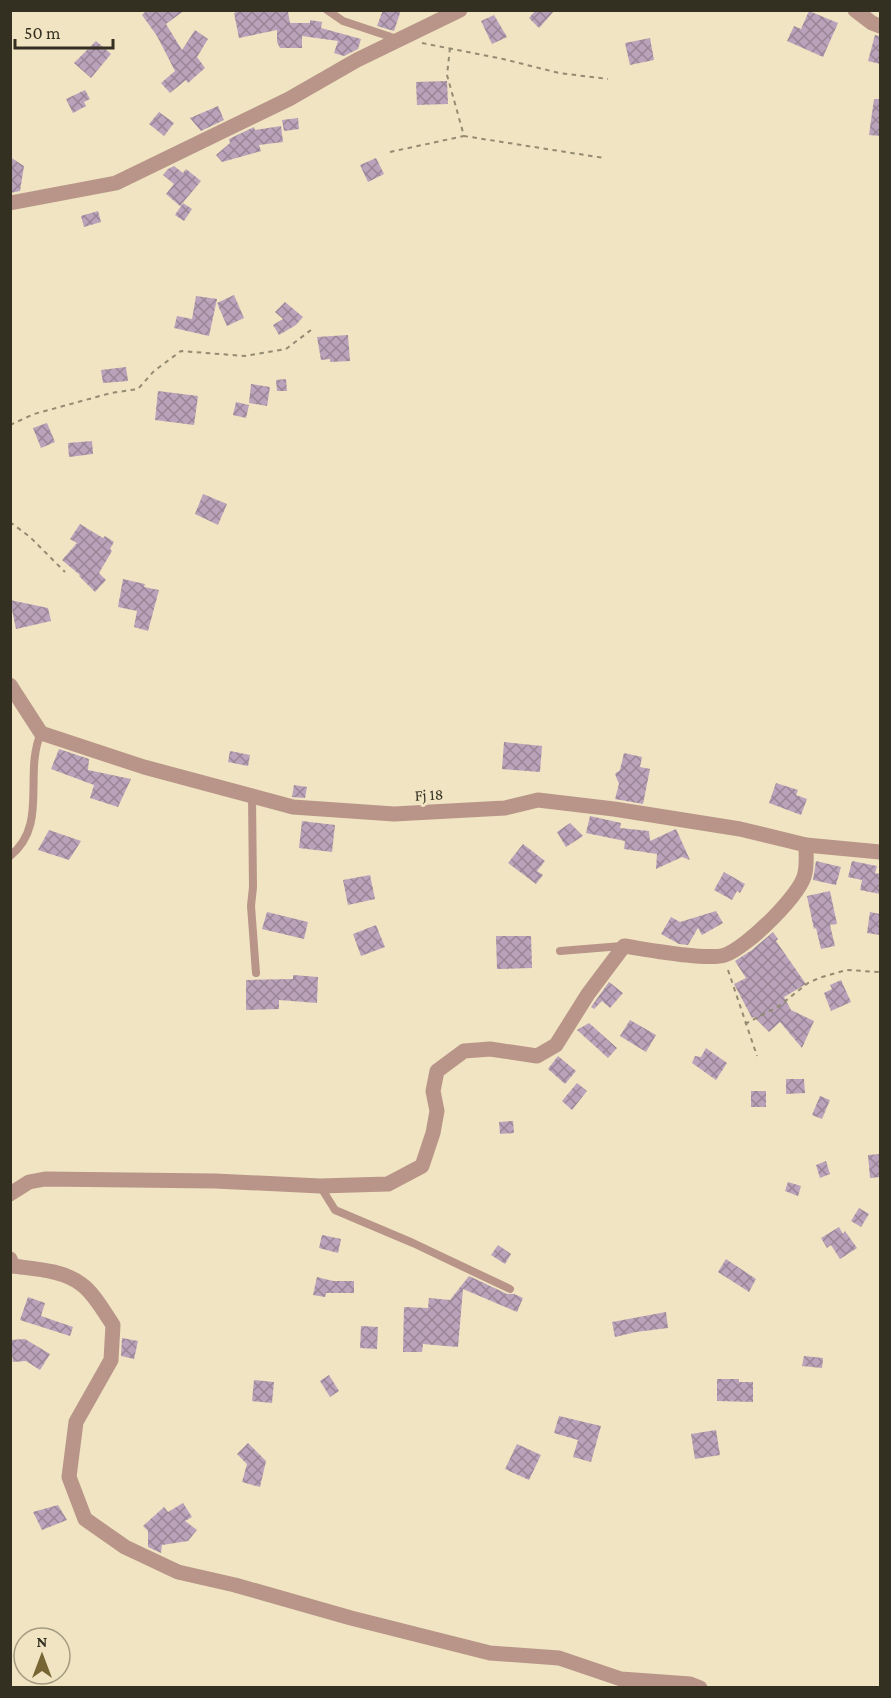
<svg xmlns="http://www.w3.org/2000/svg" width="891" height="1698" viewBox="0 0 891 1698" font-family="'Crimson Pro',serif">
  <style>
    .building { fill: url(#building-cross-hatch) }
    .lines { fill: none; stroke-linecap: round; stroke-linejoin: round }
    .path { stroke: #938b72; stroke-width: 2; stroke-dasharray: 4.5 4.5; stroke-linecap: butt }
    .service { stroke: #b89588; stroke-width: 8 }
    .minor { stroke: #b89588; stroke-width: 15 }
    .tertiary { stroke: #b89588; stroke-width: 15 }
    .labels { text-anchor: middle; stroke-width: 6; stroke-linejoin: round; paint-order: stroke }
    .street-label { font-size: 16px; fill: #332f21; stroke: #f0e4c2 }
  </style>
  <defs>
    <pattern id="building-cross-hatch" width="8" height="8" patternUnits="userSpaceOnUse" patternTransform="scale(1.5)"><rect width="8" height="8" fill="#baa3ba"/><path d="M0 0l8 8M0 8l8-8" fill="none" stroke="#988597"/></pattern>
  </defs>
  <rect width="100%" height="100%" fill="#f0e4c2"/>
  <g class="building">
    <path d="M 147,10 L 185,10 L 166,24 L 182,50 L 195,30 L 208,39 L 197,57 L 205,68 L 188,83 L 186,80 L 170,93 L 161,83 L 175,71 L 157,36 L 142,15 Z"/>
    <path d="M 242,10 L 288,12 L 290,23 L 310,23 L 310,20 L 322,22 L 321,28 L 361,39 L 358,49 L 344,56 L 334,53 L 338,41 L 302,36 L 302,48 L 280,48 L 277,42 L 277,30 L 239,38 L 234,13 Z"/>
    <path d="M 383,10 L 401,10 L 394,31 L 377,26 Z"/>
    <path d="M 536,10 L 555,10 L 539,28 L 529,18 Z"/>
    <path d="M 809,11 L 838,23 L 823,57 L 787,41 L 794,26 L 801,29 Z"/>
    <path d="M 494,15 L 507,37 L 492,44 L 481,21 Z"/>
    <path d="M 875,35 L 880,36 L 880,64 L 868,61 Z"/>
    <path d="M 650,38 L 654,60 L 630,65 L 625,43 Z"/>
    <path d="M 96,41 L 111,54 L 91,78 L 74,63 Z"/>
    <path d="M 447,81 L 448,104 L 417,105 L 416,82 Z"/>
    <path d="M 85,90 L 90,99 L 84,102 L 86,106 L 73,113 L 66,99 Z"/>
    <path d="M 874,99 L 880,99 L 880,136 L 869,135 Z"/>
    <path d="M 218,106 L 224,120 L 201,131 L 190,118 Z"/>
    <path d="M 159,112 L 174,123 L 164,136 L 149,124 Z"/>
    <path d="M 298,118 L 299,129 L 284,131 L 282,120 Z"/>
    <path d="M 281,126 L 283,142 L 259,145 L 261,151 L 222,162 L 216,155 L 230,143 L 229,139 L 254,127 L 255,130 Z"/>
    <path d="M 10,157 L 24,166 L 20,191 L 10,193 Z"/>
    <path d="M 376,158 L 384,174 L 368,182 L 360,165 Z"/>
    <path d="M 174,166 L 183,173 L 186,169 L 201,181 L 180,206 L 166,194 L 174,184 L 163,175 L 168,169 Z"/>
    <path d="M 183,203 L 192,209 L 184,221 L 175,215 Z"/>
    <path d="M 98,211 L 101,222 L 84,227 L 81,216 Z"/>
    <path d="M 234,295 L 244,318 L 227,326 L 217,303 Z"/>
    <path d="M 196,296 L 217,299 L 209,336 L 174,328 L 177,316 L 192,319 Z"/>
    <path d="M 285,302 L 303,317 L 296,325 L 279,335 L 273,325 L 283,319 L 275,312 Z"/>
    <path d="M 348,335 L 350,361 L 330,362 L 330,359 L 321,360 L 317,337 Z"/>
    <path d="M 126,367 L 128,381 L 103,383 L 101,370 Z"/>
    <path d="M 286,379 L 287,391 L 277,391 L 276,380 Z"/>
    <path d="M 251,384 L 270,387 L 267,406 L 249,403 Z"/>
    <path d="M 158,391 L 198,396 L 194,425 L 155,420 Z"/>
    <path d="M 236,402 L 249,405 L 246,418 L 233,415 Z"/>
    <path d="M 47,423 L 55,442 L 41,448 L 33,428 Z"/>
    <path d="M 92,441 L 93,454 L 69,457 L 68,443 Z"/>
    <path d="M 203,494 L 227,504 L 218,525 L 195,514 Z"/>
    <path d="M 80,524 L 103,538 L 105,536 L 114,542 L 110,549 L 112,551 L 99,573 L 106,580 L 95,592 L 79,576 L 80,575 L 62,560 L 77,543 L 70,539 Z"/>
    <path d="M 123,579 L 145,584 L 144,587 L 159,590 L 148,631 L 134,627 L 137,611 L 118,607 Z"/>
    <path d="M 10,600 L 48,608 L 51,621 L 16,629 Z"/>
    <path d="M 504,742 L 542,746 L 540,772 L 502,769 Z"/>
    <path d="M 59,749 L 89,759 L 88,770 L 131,779 L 118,807 L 90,798 L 94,785 L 51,769 Z"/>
    <path d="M 230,751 L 250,755 L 248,766 L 228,762 Z"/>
    <path d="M 624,753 L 642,757 L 640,767 L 650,769 L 643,804 L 615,799 L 619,784 L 615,774 L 620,770 Z"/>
    <path d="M 776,783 L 798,790 L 796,795 L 807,799 L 801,815 L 769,803 Z"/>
    <path d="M 294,785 L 307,787 L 305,798 L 292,797 Z"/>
    <path d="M 590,816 L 621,823 L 620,828 L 649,831 L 650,841 L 676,829 L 690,860 L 682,857 L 656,869 L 657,854 L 624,849 L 625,841 L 586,833 Z"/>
    <path d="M 302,821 L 335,825 L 332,852 L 299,848 Z"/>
    <path d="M 570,823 L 583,836 L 566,847 L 557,832 Z"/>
    <path d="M 49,830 L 81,841 L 69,860 L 38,850 Z"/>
    <path d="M 523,844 L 545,861 L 537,871 L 543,875 L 536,884 L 508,863 Z"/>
    <path d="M 816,861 L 841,867 L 836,885 L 813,880 Z"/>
    <path d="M 852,861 L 877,866 L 875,873 L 880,874 L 880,894 L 860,890 L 862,880 L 848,877 Z"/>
    <path d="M 724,872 L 745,884 L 740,893 L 737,891 L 732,900 L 714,890 Z"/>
    <path d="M 370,875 L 375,899 L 348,905 L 343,880 Z"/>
    <path d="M 830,891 L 837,924 L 830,925 L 835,946 L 821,949 L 816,928 L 814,929 L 807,896 Z"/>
    <path d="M 716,911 L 723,923 L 702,935 L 698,928 L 688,945 L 679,944 L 661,934 L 671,917 L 680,922 Z"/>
    <path d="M 267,912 L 308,922 L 304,939 L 262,929 Z"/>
    <path d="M 870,912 L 880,914 L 880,935 L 867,933 Z"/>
    <path d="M 376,925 L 385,947 L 361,956 L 353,934 Z"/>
    <path d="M 773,932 L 778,939 L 776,941 L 806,984 L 784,997 L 791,1010 L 814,1021 L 802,1048 L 780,1022 L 769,1032 L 754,1017 L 752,1018 L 734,984 L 746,978 L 735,961 L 752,950 Z"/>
    <path d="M 496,936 L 531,936 L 532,968 L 497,969 Z"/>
    <path d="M 293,975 L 318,977 L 317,1003 L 279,1000 L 279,1009 L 246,1010 L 246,980 L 293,979 Z"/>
    <path d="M 841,980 L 851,1002 L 831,1011 L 824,993 L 832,989 L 830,985 Z"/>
    <path d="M 609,982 L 623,993 L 610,1008 L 602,1001 L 594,1009 L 591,1007 Z"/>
    <path d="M 630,1020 L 656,1035 L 646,1052 L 620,1036 Z"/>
    <path d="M 589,1023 L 617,1048 L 608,1058 L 577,1030 Z"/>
    <path d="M 706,1048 L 727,1063 L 716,1080 L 692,1063 L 695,1056 L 701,1057 Z"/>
    <path d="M 558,1056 L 576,1071 L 565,1084 L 548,1069 Z"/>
    <path d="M 786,1079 L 804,1079 L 805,1093 L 786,1094 Z"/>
    <path d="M 577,1083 L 587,1091 L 572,1110 L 562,1101 Z"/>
    <rect x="751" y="1091" width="15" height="16"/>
    <path d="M 820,1096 L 830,1100 L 822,1119 L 812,1115 Z"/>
    <path d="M 513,1121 L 514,1133 L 500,1134 L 499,1122 Z"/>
    <path d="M 880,1154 L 880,1177 L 870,1178 L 868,1155 Z"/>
    <path d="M 826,1161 L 830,1174 L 820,1178 L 816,1165 Z"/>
    <path d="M 788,1182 L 801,1186 L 798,1196 L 785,1191 Z"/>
    <path d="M 859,1208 L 869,1214 L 861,1227 L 851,1221 Z"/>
    <path d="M 839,1227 L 843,1234 L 845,1231 L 857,1248 L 840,1259 L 831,1245 L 827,1248 L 821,1238 Z"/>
    <path d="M 322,1235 L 341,1239 L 338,1253 L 319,1248 Z"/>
    <path d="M 498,1245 L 511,1254 L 505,1264 L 491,1255 Z"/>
    <path d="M 726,1259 L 756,1279 L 749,1292 L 718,1272 Z"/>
    <path d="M 469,1276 L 507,1294 L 514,1294 L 523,1298 L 517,1312 L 463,1289 L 458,1347 L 423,1344 L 422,1352 L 403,1352 L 404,1307 L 428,1308 L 429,1298 L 450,1300 Z"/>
    <path d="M 317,1277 L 333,1281 L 354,1281 L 354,1293 L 326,1293 L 325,1297 L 313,1295 Z"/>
    <path d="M 28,1297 L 45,1303 L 41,1316 L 73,1327 L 70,1336 L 20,1320 Z"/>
    <path d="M 666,1312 L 668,1328 L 636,1332 L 615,1337 L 612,1322 Z"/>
    <path d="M 361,1326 L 378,1327 L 377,1349 L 360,1348 Z"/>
    <path d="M 122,1338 L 138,1341 L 134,1359 L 121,1356 Z"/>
    <path d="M 25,1339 L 50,1354 L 40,1370 L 26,1361 L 13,1362 L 12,1355 L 10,1355 L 10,1340 Z"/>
    <path d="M 804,1356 L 823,1358 L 822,1368 L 802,1366 Z"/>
    <path d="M 329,1375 L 339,1391 L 330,1397 L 320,1381 Z"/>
    <path d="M 717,1379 L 739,1379 L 739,1382 L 753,1382 L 753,1402 L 717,1401 Z"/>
    <path d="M 254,1380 L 274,1382 L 272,1403 L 252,1401 Z"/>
    <path d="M 559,1416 L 601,1426 L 591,1462 L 573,1457 L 578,1440 L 554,1433 Z"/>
    <path d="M 716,1430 L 720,1455 L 695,1459 L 691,1434 Z"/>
    <path d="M 248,1443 L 266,1461 L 260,1487 L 242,1482 L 247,1464 L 237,1454 Z"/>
    <path d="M 517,1444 L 541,1455 L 529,1480 L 505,1469 Z"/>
    <path d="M 183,1503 L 192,1517 L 185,1521 L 197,1530 L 188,1541 L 162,1545 L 161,1553 L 148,1547 L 148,1531 L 143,1526 L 164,1507 L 168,1512 Z"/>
    <path d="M 58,1505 L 67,1520 L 42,1530 L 33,1512 Z"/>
  </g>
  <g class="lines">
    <g class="path">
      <path d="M 422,43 L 503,59 L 559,73 L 608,79"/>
      <path d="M 450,48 L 447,75 L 464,136 L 604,158"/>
      <path d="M 390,152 L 464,136"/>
      <path d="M 10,425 L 34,414 L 111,393 L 138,389 L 154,371 L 181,351 L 245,356 L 286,349 L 311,330"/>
      <path d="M 10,522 L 30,537 L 65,572"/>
      <path d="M 728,970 L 757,1056"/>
      <path d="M 745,1024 L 779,1006 L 808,983 L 819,978 L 846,970 L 880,972"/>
    </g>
    <g class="service">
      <path d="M 327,10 L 343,21 L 397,39"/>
      <path d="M 252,796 L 253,887 L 251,906 L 256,973"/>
      <path d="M 10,856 C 49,825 23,774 41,733"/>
      <path d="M 560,951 L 622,946"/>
      <path d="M 320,1186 L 335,1210 L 413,1243 L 510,1289"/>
    </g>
    <g class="minor">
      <path d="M 855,10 L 872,23 L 880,26"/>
      <path d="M 10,203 L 116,183 L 289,99 L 357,60 L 460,10"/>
      <path d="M 10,1194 L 29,1182 L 45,1179 L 215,1181 L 320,1186 L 388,1184 L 422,1166 L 433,1133 L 437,1111 L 433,1091 L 437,1071 L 464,1051 L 490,1049 L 537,1056 L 556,1045 L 588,994 L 624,946 C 645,949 707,961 725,955 C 746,948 802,894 805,873 C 807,864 806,854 806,845"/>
      <path d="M 10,1259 L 13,1266 C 35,1269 63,1270 81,1284 C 94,1293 104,1312 113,1325 L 111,1360 L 76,1422 L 69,1477 L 85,1519 L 125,1547 L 178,1572 L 235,1585 L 351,1618 L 490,1653 L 559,1658 L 621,1679 L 690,1684 L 700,1688"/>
    </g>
    <path class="tertiary" d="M 10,685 L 41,733 L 144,767 L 293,807 L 394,814 L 505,808 L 538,800 L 614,809 L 740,829 L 806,845 L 880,852"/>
  </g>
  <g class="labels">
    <g class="street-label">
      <text transform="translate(429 794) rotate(-3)" y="6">Fj 18</text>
    </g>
  </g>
  <rect width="891" height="1698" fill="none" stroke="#332f21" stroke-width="24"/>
  <g transform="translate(42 1656)"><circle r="28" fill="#f0e4c2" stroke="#a49c82" stroke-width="1.5"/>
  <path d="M0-4.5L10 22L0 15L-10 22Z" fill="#776634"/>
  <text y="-9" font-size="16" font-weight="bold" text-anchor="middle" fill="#332f21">N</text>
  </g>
  <path d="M15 39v9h98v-9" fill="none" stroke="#332f21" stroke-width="3"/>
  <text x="24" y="39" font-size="18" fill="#332f21" stroke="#f0e4c2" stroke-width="4.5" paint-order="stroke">50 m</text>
</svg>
